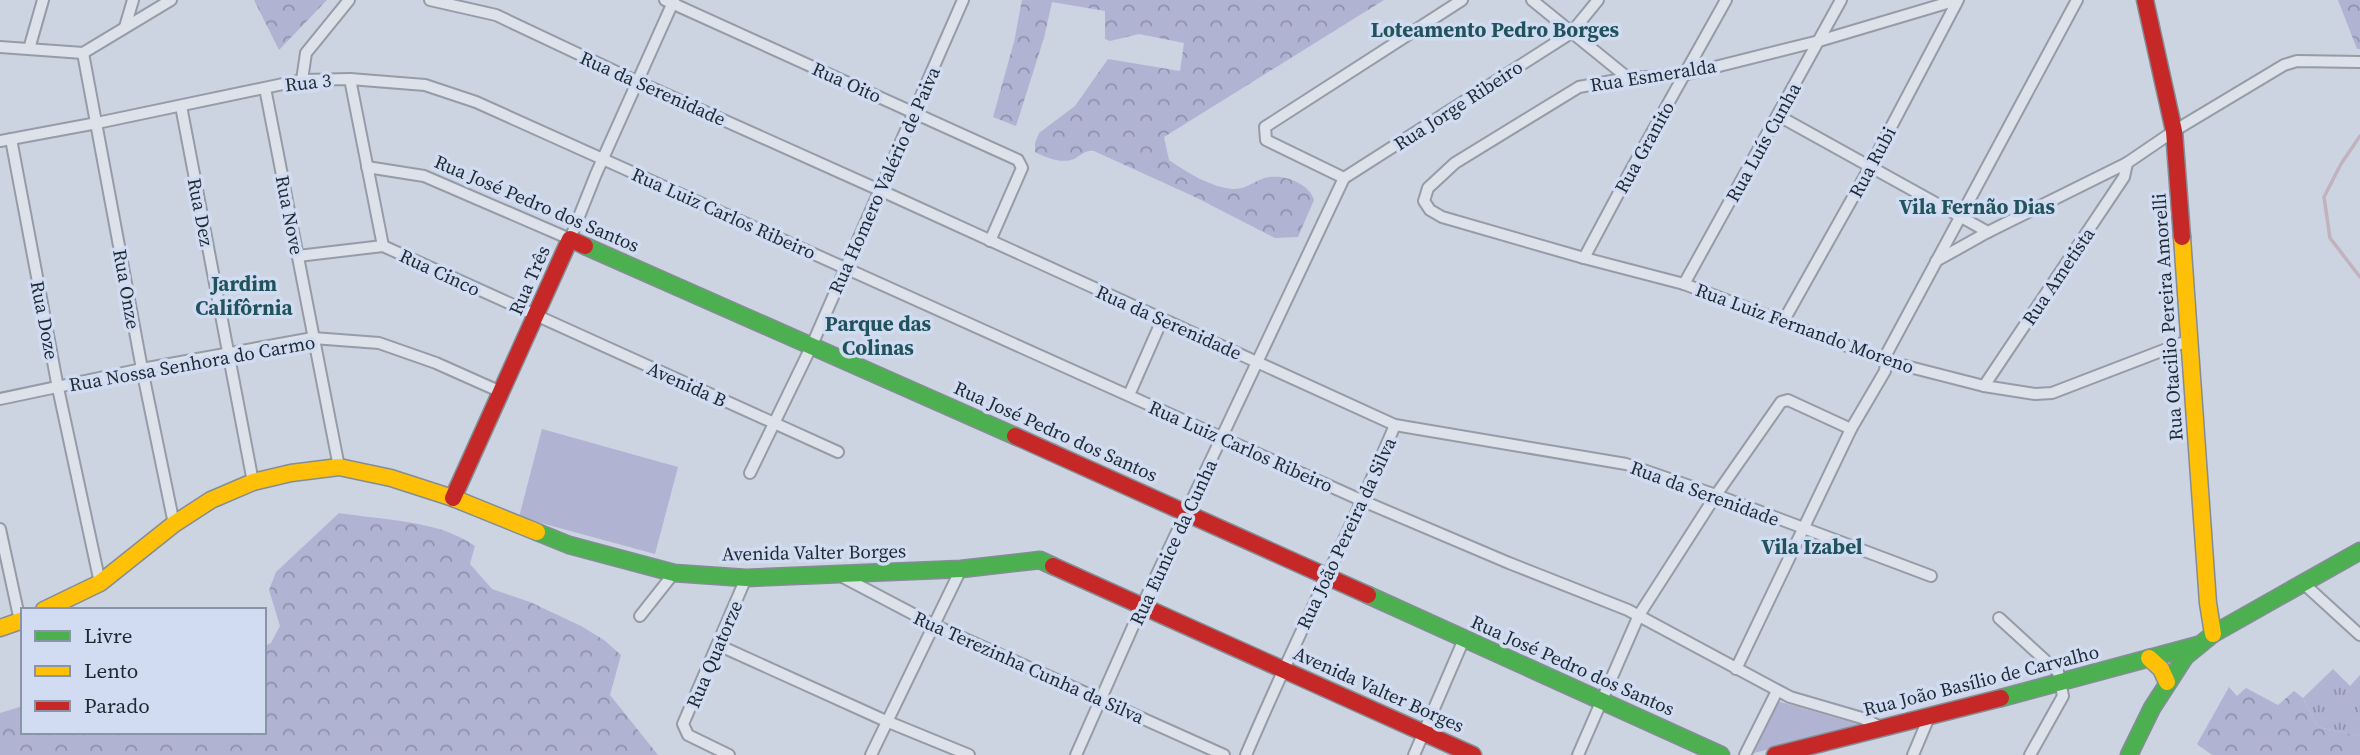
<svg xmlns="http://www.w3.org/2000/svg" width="2360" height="755" viewBox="0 0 2360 755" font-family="'Source Serif 4',serif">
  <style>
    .grass { fill: url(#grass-tufts) }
    .forest { fill: url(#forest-crowns) }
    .green { fill: #b1b3d3 }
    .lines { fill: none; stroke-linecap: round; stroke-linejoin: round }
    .stream { stroke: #c2b2bd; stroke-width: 3.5 }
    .street-casing { stroke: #959ca6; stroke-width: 14 }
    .fast-casing { stroke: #848c96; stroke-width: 19 }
    .slow-casing { stroke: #848c96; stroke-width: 19 }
    .jam-casing { stroke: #848c96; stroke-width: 19 }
    .street { stroke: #dce1ea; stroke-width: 10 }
    .fast { stroke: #4caf50; stroke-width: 16 }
    .slow { stroke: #ffc107; stroke-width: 16 }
    .jam { stroke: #c62828; stroke-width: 16 }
    .labels { text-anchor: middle; stroke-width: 7; stroke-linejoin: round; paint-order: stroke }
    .street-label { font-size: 19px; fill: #1e2a33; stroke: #d1dcf2 }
    .neighbourhood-label { font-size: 21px; font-weight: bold; fill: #21535c; stroke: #d1dcf2 }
  </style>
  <defs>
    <pattern id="grass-tufts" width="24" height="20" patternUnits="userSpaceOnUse" patternTransform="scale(1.75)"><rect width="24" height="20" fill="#b1b3d3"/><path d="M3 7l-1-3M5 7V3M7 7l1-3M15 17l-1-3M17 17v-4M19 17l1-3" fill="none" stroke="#8f92ac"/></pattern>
    <pattern id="forest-crowns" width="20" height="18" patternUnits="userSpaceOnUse" patternTransform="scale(1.75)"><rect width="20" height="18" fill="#b1b3d3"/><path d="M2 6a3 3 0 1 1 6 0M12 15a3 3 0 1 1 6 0" fill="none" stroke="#8f92ac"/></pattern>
  </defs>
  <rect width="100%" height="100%" fill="#ccd3e1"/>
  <path class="grass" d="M 2333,669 L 2350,686 L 2360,675 L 2360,736 L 2318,727 L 2303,698 Z"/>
  <g class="forest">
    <path d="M 254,0 L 327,0 L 279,50 Z"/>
    <path d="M 1022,0 L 1384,0 L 1164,137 L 1169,160 C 1188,173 1210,187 1233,189 C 1246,190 1256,179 1269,177 C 1285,175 1309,183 1314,200 L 1298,237 L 1275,238 L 1195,197 L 1094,151 C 1085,150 1082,155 1074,159 C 1061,164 1047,158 1035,152 L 1035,143 L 1039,133 L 1075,106 L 1108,59 L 1180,71 L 1184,43 L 1139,34 L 1110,41 L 1105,39 L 1105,11 L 1052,2 L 1044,38 L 1016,126 L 993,117 L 1014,42 Z"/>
    <path d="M 2338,0 L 2360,0 L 2360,49 L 2357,49 Z"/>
    <path d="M 339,513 C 382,520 439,520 475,546 L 470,564 L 492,589 L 530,602 L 581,626 L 604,640 L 621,655 L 610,695 L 658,755 L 0,755 L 0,713 L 23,706 L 23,732 L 264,732 L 264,646 L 271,643 L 280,626 L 269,590 L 276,572 Z"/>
    <path d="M 2229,687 L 2237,696 L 2246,688 L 2278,705 L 2294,691 L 2303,698 L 2318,727 L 2360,736 L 2360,755 L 2212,755 L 2197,744 Z"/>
  </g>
  <g class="green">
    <path d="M 542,429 L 678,467 L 655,554 L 519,517 Z"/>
    <path d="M 1777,701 L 1861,725 L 1754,753 Z"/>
  </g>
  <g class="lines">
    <path class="stream" d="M 2360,136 L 2341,164 L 2324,197 L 2330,238 L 2360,277"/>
    <g class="street-casing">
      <g id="street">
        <path d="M 430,0 L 496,15 L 623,75 L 895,197 L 1395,425 L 1626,464 L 1716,495 L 1931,576"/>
        <path d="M 665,0 L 1018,160 L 1022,168 L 990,241"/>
        <path d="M 1532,0 L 1628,78"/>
        <path d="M 1957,0 L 1819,41 L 1683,75 L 1628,78 L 1579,87 L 1455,163 L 1428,188 L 1424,201 L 1430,210 L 1442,217 L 1584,258 L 1684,284 L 1886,361 L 1984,386 L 2035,394 L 2052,393 L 2190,340"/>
        <path d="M 125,27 L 133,0"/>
        <path d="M 0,47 L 83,53 L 171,0"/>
        <path d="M 29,49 L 43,0"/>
        <path d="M 83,53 L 142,369 L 174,524"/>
        <path d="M 350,79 L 383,246"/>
        <path d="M 302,80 L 306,53 L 349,0"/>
        <path d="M 265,88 L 339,467"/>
        <path d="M 181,106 L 253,482"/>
        <path d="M 1779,116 L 1988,232"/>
        <path d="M 11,139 L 58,388 L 100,583"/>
        <path d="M 0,141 L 97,123 L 302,80 L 350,79 L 425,85 L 476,102 L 1363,501 L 1509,563 L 1628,610 L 1790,697 L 1862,718 L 1881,727"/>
        <path d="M 367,167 L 424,176 L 570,239 L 596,174 L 674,0"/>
        <path d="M 1344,178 L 1266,140 L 1265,127 L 1462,0"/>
        <path d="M 1344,178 L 1571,33 L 1598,0"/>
        <path d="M 298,256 L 383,246 L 838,452"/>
        <path d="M 1584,258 L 1632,168 L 1726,0"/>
        <path d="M 1936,261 L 1988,232 L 2127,163 L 2174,131 L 2284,65 L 2297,61 L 2360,62"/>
        <path d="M 1684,284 L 1841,0"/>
        <path d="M 1783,322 L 1870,167 L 1958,0"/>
        <path d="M 1984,386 L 2124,177 L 2127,163"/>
        <path d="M 1129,395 L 1162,320"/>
        <path d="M 0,399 L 142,369 L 313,338 L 379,343 L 436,363 L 501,392"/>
        <path d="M 750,473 L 812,345 L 963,0"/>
        <path d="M 0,529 L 20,621"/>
        <path d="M 839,575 L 934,625 L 1224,755"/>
        <path d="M 2303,583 L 2360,635"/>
        <path d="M 640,616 L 674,573"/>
        <path d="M 1999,618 L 2058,672 L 2063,696 L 2030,755"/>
        <path d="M 718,645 L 886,721 L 969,755"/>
        <path d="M 1736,669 L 1851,429 L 1885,371 L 1887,353 L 2077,0"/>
        <path d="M 729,755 L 688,735 L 683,724 L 746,578"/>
        <path d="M 871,755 L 961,569"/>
        <path d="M 1076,755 L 1142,606 L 1344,178"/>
        <path d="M 1246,755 C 1293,644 1348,537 1395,425"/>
        <path d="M 1414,755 L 1464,639"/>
        <path d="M 1578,755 L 1639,615 L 1716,495 L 1781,402 L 1788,400 L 1851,429"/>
        <path d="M 1745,755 L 1777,691"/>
        <path d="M 1913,755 L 1929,717"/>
      </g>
    </g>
    <g class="fast-casing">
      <g id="fast">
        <path d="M 585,246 L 1015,436"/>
        <path d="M 537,532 L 569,545 L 674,573 L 746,578 L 961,569 L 1040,560 L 1053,566"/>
        <path d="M 1368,595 L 1721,755"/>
        <path d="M 2001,698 L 2198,645"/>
        <path d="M 2129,755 L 2152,708 L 2185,657 L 2213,634 L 2360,551"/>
      </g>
    </g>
    <g class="slow-casing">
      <g id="slow">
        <path d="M 2182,237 L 2208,603 L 2213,634"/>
        <path d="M 44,610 L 100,583 L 174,524 L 211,500 L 253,482 L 291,473 L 339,467 L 391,478 L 453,498 L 537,532"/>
        <path d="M 0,628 L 23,620"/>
        <path d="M 2149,658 L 2161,669 L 2167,682"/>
      </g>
    </g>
    <g class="jam-casing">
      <g id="jam">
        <path d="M 2145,0 L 2174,131 L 2182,237"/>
        <path d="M 1015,436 L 1368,595"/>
        <path d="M 453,498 L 570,239 L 585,246"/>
        <path d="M 1053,566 L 1473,755"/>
        <path d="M 1775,755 L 2001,698"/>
      </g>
    </g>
    <use href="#street" class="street"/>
    <use href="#fast" class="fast"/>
    <use href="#slow" class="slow"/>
    <use href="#jam" class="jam"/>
  </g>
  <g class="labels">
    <g class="street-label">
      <text transform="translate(1653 75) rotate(-9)" y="7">Rua Esmeralda</text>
      <text transform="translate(308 82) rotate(-6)" y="7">Rua 3</text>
      <text transform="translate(847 82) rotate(24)" y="7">Rua Oito</text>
      <text transform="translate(653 88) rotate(24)" y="7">Rua da Serenidade</text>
      <text transform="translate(1458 105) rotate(-33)" y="7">Rua Jorge Ribeiro</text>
      <text transform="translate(1763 142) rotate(-61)" y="7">Rua Luís Cunha</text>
      <text transform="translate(1644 147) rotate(-61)" y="7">Rua Granito</text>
      <text transform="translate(1872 162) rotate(-62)" y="7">Rua Rubi</text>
      <text transform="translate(884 180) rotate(-66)" y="7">Rua Homero Valério de Paiva</text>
      <text transform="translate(537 203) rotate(23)" y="7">Rua José Pedro dos Santos</text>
      <text transform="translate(201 212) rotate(79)" y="7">Rua Dez</text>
      <text transform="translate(724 213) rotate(24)" y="7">Rua Luiz Carlos Ribeiro</text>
      <text transform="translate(290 215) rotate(79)" y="7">Rua Nove</text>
      <text transform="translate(440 272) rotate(25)" y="7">Rua Cinco</text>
      <text transform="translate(2058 276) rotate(-56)" y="7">Rua Ametista</text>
      <text transform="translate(529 280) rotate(-66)" y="7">Rua Três</text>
      <text transform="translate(127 289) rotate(80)" y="7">Rua Onze</text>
      <text transform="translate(2167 317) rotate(-94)" y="7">Rua Otacilio Pereira Amorelli</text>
      <text transform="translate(45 320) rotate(79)" y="7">Rua Doze</text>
      <text transform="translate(1169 322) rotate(24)" y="7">Rua da Serenidade</text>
      <text transform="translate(1805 328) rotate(20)" y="7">Rua Luiz Fernando Moreno</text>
      <text transform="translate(192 363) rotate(-10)" y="7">Rua Nossa Senhora do Carmo</text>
      <text transform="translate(687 384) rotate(24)" y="7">Avenida B</text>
      <text transform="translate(1056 431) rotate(24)" y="7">Rua José Pedro dos Santos</text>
      <text transform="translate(1241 446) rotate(24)" y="7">Rua Luiz Carlos Ribeiro</text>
      <text transform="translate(1705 493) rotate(20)" y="7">Rua da Serenidade</text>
      <text transform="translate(1346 533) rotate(-65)" y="7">Rua João Pereira da Silva</text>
      <text transform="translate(1173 542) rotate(-65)" y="7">Rua Eunice da Cunha</text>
      <text transform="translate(814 552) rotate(-1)" y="7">Avenida Valter Borges</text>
      <text transform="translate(714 654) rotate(-67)" y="7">Rua Quatorze</text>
      <text transform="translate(1573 665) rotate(24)" y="7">Rua José Pedro dos Santos</text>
      <text transform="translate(1029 667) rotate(24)" y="7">Rua Terezinha Cunha da Silva</text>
      <text transform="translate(1981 680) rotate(-14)" y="7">Rua João Basílio de Carvalho</text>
      <text transform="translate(1379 689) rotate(24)" y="7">Avenida Valter Borges</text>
    </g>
    <g class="neighbourhood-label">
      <text x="1495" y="37">Loteamento Pedro Borges</text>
      <text x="1977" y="214">Vila Fernão Dias</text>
      <text x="244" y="291">Jardim<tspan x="244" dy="24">Califôrnia</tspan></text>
      <text x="878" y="331">Parque das<tspan x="878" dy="24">Colinas</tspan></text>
      <text x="1812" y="554">Vila Izabel</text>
    </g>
  </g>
  <rect x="21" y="608" width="245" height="126" fill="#d1dcf2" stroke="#8995a6" stroke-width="2"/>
  <rect x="35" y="631" width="35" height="10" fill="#4caf50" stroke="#8995a6" stroke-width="2"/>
  <text x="84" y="643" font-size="21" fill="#1e2a33">Livre</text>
  <rect x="35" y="666" width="35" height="10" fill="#ffc107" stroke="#8995a6" stroke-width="2"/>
  <text x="84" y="678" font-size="21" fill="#1e2a33">Lento</text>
  <rect x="35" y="701" width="35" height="10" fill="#c62828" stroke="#8995a6" stroke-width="2"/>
  <text x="84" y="713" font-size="21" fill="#1e2a33">Parado</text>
</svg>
